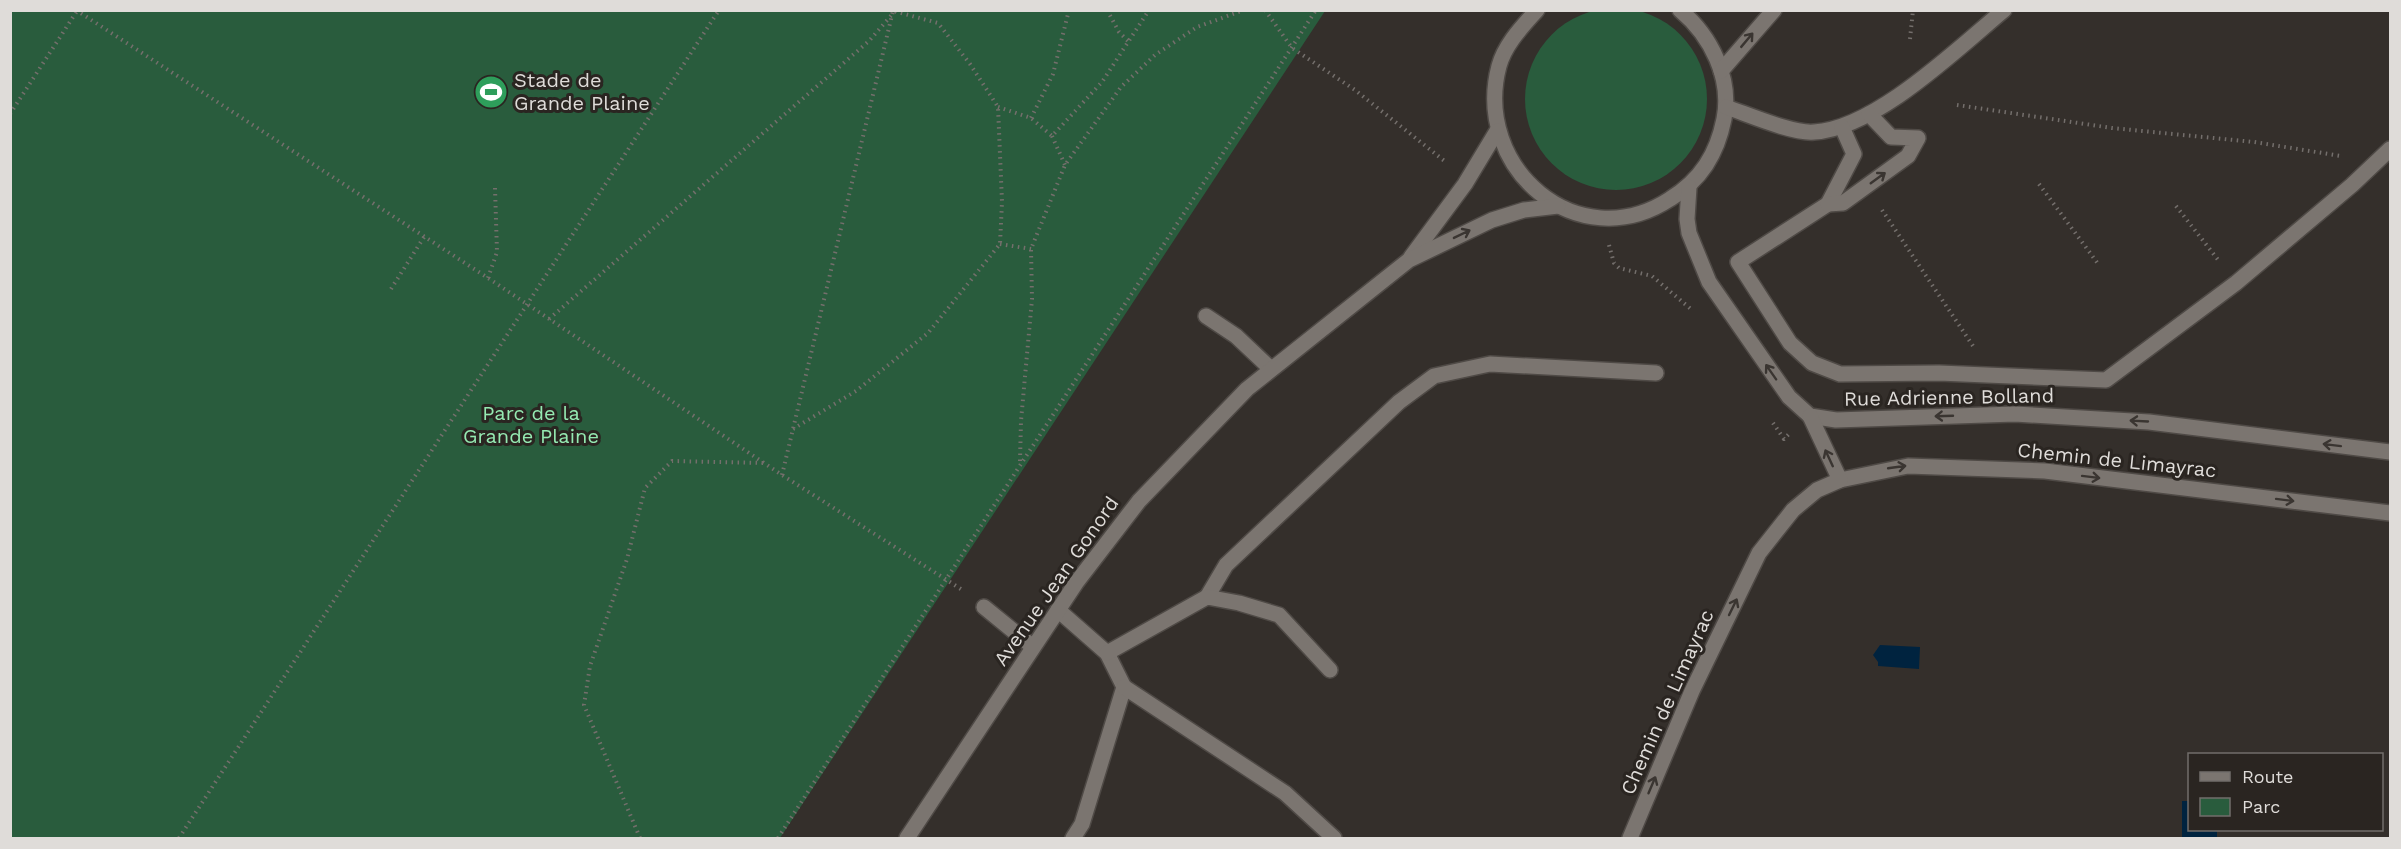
<svg xmlns="http://www.w3.org/2000/svg" width="2401" height="849" viewBox="0 0 2401 849" font-family="'Work Sans',sans-serif">
  <style>
    .green { fill: #295c3d }
    .water { fill: #00233f }
    .lines { fill: none; stroke-linecap: round; stroke-linejoin: round }
    .minor-casing { stroke: #4f4a46; stroke-width: 18 }
    .path { stroke: #746f6c; stroke-width: 4; stroke-dasharray: 1.5 4.5; stroke-linecap: butt }
    .minor { stroke: #7b7570; stroke-width: 15 }
    .oneway { stroke: #3a3531 }
    .labels { text-anchor: middle; stroke-width: 6; stroke-linejoin: round; paint-order: stroke }
    .poi-label { font-size: 20px; fill: #dfdcd9; stroke: #2a2521; text-anchor: start }
    .street-label { font-size: 20px; fill: #dfdcd9; stroke: #2a2521 }
    .park-label { font-size: 20px; fill: #95eab2; stroke: #2a2521 }
  </style>
  <rect width="100%" height="100%" fill="#342f2b"/>
  <g class="green">
    <circle cx="1616" cy="99" r="91"/>
    <path d="M 10,11 L 11,10 L 1325,11 L 780,838 L 11,838 Z"/>
  </g>
  <g class="water">
    <path d="M 1880,645 L 1920,647 L 1919,669 L 1878,666 L 1878,662 L 1873,655 Z"/>
    <path d="M 2182,801 L 2189,801 L 2190,830 L 2217,830 L 2217,838 L 2182,838 Z"/>
  </g>
  <g class="lines">
    <g class="minor-casing">
      <g id="minor">
        <path d="M 1537,10 C 1522,27 1505,44 1499,66 C 1472,168 1578,259 1670,199 C 1701,180 1717,154 1724,119 C 1732,78 1711,36 1680,10"/>
        <path d="M 1721,71 L 1774,10"/>
        <path d="M 1726,107 C 1747,114 1793,134 1814,132 C 1875,129 1957,49 2004,10"/>
        <path d="M 1842,127 L 1854,154 L 1828,204 L 1738,262 L 1790,343 L 1812,363 L 1840,374 L 1939,373 L 2106,380 L 2236,283 L 2352,185 L 2390,149"/>
        <path d="M 1689,187 L 1687,219 L 1689,233 L 1709,282 L 1789,397 L 1810,416 L 1836,420 L 2015,414 L 2149,422 L 2390,452"/>
        <path d="M 1828,204 L 1843,203 L 1908,156 L 1918,138 L 1891,137 L 1869,114"/>
        <path d="M 1411,257 L 1465,184 L 1497,131"/>
        <path d="M 1206,316 L 1236,336 L 1271,369"/>
        <path d="M 1840,480 L 1908,466 L 2045,471 L 2390,513"/>
        <path d="M 1207,597 L 1226,565 L 1399,402 L 1434,376 L 1490,364 L 1656,373"/>
        <path d="M 984,607 L 1033,647"/>
        <path d="M 1058,610 L 1107,653 L 1124,687 L 1082,824 L 1073,838"/>
        <path d="M 1107,653 L 1207,597 L 1239,603 L 1279,615 L 1330,670"/>
        <path d="M 1124,687 L 1285,793 L 1334,838"/>
        <path d="M 907,838 L 1076,583 L 1139,501 L 1247,389 L 1409,260 L 1492,220 L 1524,210 L 1558,206"/>
        <path d="M 1630,838 L 1692,691 L 1759,553 L 1793,510 L 1817,490 L 1840,480 L 1810,416"/>
      </g>
    </g>
    <g class="path">
      <path d="M 76,10 L 488,278 L 782,475 L 964,591"/>
      <path d="M 1107,10 L 1119,32 L 1130,43"/>
      <path d="M 1265,10 L 1292,48 L 1355,90 L 1447,163"/>
      <path d="M 10,11 L 11,10"/>
      <path d="M 1910,39 L 1913,10"/>
      <path d="M 1957,105 L 2112,128 L 2254,142 L 2341,156"/>
      <path d="M 998,107 L 1031,118 L 1052,136 L 1102,82 L 1149,10"/>
      <path d="M 10,114 L 77,11"/>
      <path d="M 1031,118 L 1053,74 L 1069,10"/>
      <path d="M 1052,136 L 1065,165"/>
      <path d="M 2039,184 L 2099,265"/>
      <path d="M 2176,206 L 2219,261"/>
      <path d="M 1882,210 L 1973,346"/>
      <path d="M 1000,244 L 1031,249"/>
      <path d="M 1609,245 L 1614,263 L 1619,268 L 1652,276 L 1692,310"/>
      <path d="M 488,278 L 497,252 L 495,188"/>
      <path d="M 391,289 L 424,237"/>
      <path d="M 549,319 L 869,41 L 896,10"/>
      <path d="M 1773,423 L 1784,439 L 1789,434"/>
      <path d="M 793,429 L 856,391 L 928,333 L 1000,244 L 1002,202 L 998,107 L 970,64 L 938,23 L 890,10"/>
      <path d="M 1020,461 L 1021,421 L 1032,299 L 1031,249 L 1065,165 L 1121,87 L 1155,55 L 1197,27 L 1244,10"/>
      <path d="M 782,475 L 893,11"/>
      <path d="M 179,838 L 719,10"/>
      <path d="M 640,838 L 584,705 L 590,666 L 627,559 L 645,488 L 672,461 L 764,463"/>
      <path d="M 778,838 L 1316,10"/>
    </g>
    <use href="#minor" class="minor"/>
  </g>
  <defs><path id="oneway-shaft" d="M-6 0H5M1.5-3L5.5 0L1.5 3" fill="none" stroke-width="1.6" stroke-linecap="round" stroke-linejoin="round" transform="scale(1.5)"/></defs>
  <g class="oneway">
    <use href="#oneway-shaft" transform="translate(1747 40) rotate(-50)"/>
    <use href="#oneway-shaft" transform="translate(1878 178) rotate(-36)"/>
    <use href="#oneway-shaft" transform="translate(1462 234) rotate(-26)"/>
    <use href="#oneway-shaft" transform="translate(1771 372) rotate(-125)"/>
    <use href="#oneway-shaft" transform="translate(1944 416) rotate(178)"/>
    <use href="#oneway-shaft" transform="translate(2139 421) rotate(-177)"/>
    <use href="#oneway-shaft" transform="translate(2332 445) rotate(-173)"/>
    <use href="#oneway-shaft" transform="translate(1829 458) rotate(-115)"/>
    <use href="#oneway-shaft" transform="translate(1897 467) rotate(-8)"/>
    <use href="#oneway-shaft" transform="translate(2091 477) rotate(7)"/>
    <use href="#oneway-shaft" transform="translate(2285 500) rotate(7)"/>
    <use href="#oneway-shaft" transform="translate(1733 607) rotate(-64)"/>
    <use href="#oneway-shaft" transform="translate(1652 785) rotate(-67)"/>
  </g>
  <defs>
    <g id="stadium-disc" transform="scale(1.725)"><circle r="9.5" fill="#2e9e5b" stroke="#2a2521"/><path d="M0-5a6.5 5 0 1 0 0 10a6.5 5 0 1 0 0-10ZM-3.5-1.8h7v3.6h-7Z" fill="#fff"/></g>
  </defs>
  <g fill-rule="evenodd">
    <use href="#stadium-disc" x="491" y="92"/>
  </g>
  <g class="labels">
    <g class="poi-label">
      <text x="514" y="87">Stade de<tspan x="514" dy="23">Grande Plaine</tspan></text>
    </g>
    <g class="street-label">
      <text transform="translate(1949 397) rotate(-1)" y="7">Rue Adrienne Bolland</text>
      <text transform="translate(2117 460) rotate(6)" y="7">Chemin de Limayrac</text>
      <text transform="translate(1056 581) rotate(-55)" y="7">Avenue Jean Gonord</text>
      <text transform="translate(1667 702) rotate(-66)" y="7">Chemin de Limayrac</text>
    </g>
    <g class="park-label">
      <text x="531" y="420">Parc de la<tspan x="531" dy="23">Grande Plaine</tspan></text>
    </g>
  </g>
  <rect width="2401" height="849" fill="none" stroke="#dfdcd9" stroke-width="24"/>
  <rect x="2188" y="753" width="195" height="78" fill="#2a2521" stroke="#726e6b" stroke-width="1.5"/>
  <rect x="2200" y="772" width="30" height="9" fill="#7b7570" stroke="#726e6b" stroke-width="1.5"/>
  <text x="2242" y="783" font-size="18" fill="#dfdcd9">Route</text>
  <rect x="2200" y="798" width="30" height="18" fill="#295c3d" stroke="#726e6b" stroke-width="1.5"/>
  <text x="2242" y="813" font-size="18" fill="#dfdcd9">Parc</text>
</svg>
